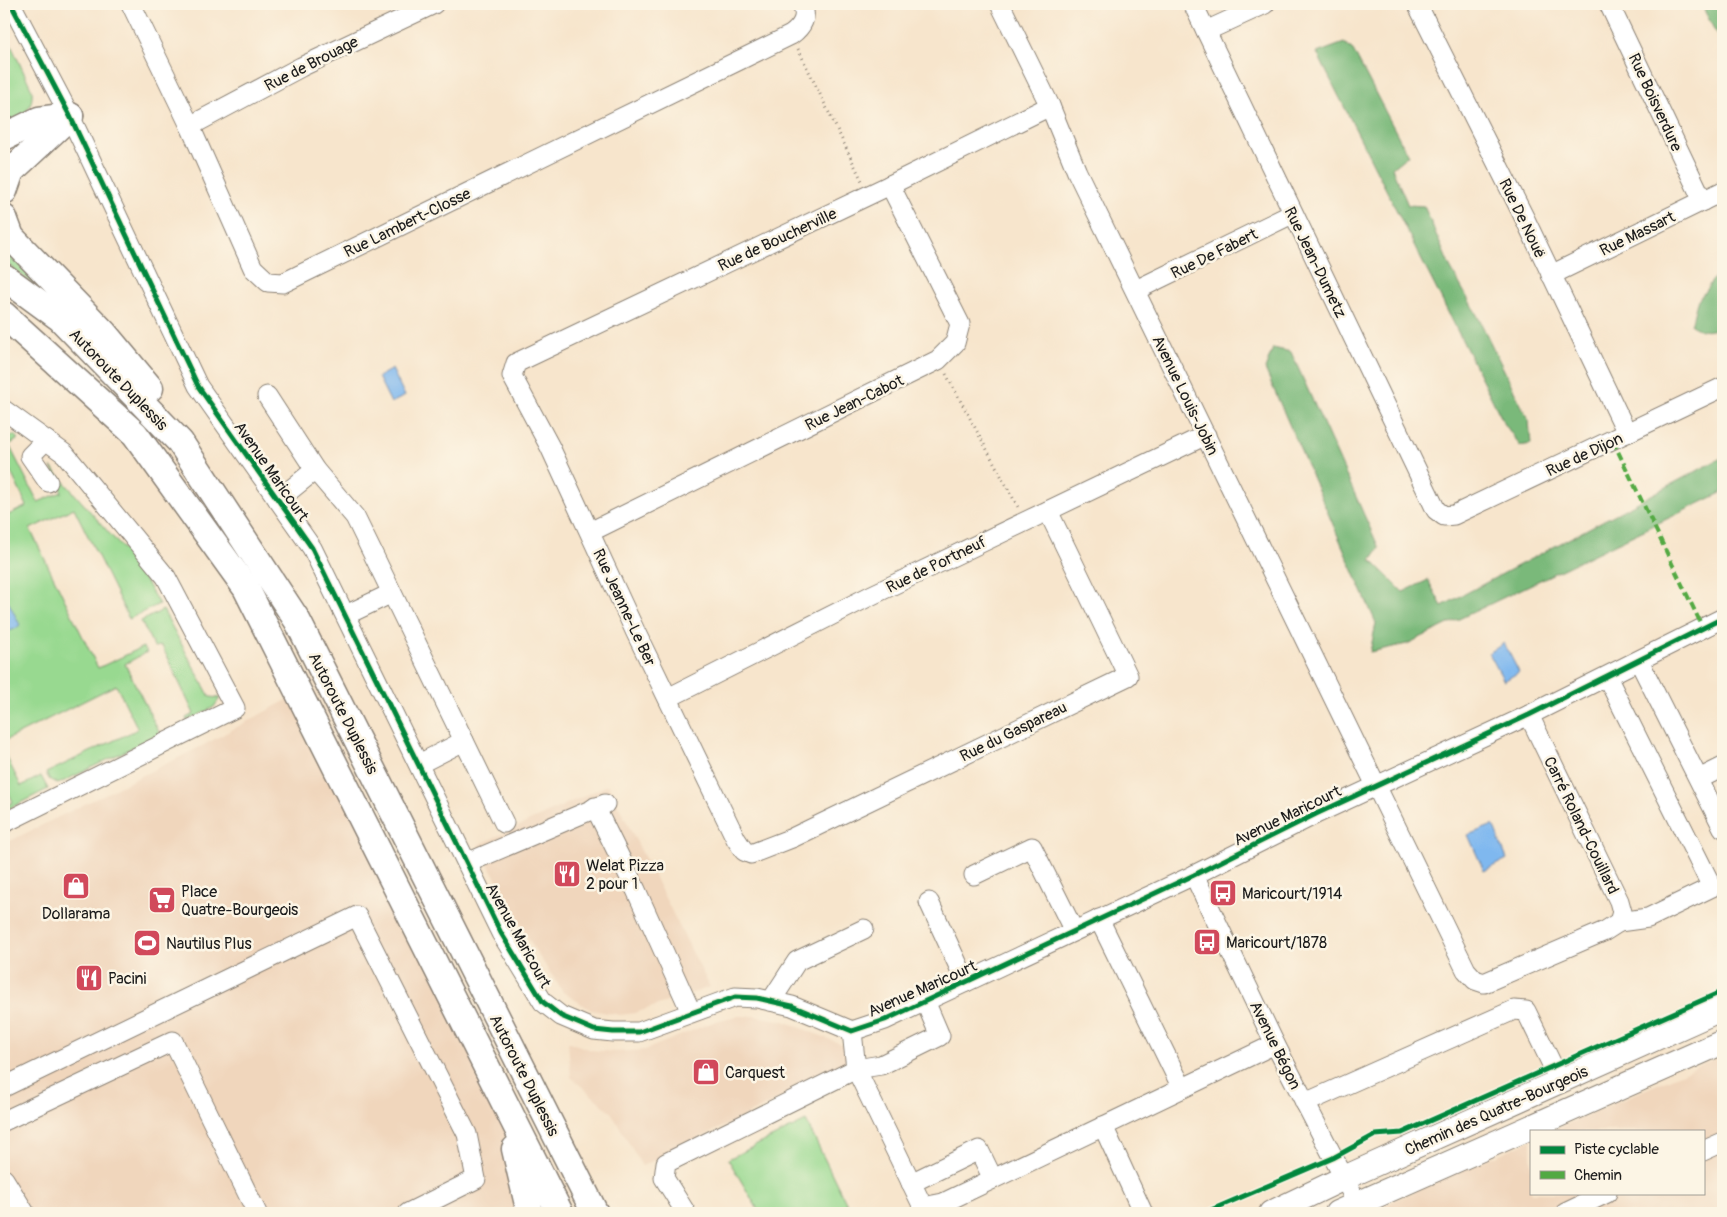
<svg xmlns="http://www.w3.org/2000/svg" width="1727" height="1217" viewBox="0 0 1727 1217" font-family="Pangolin,sans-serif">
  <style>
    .built { fill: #f0d6bc }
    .green { fill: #98d990; stroke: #5a7a56 }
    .forest { fill: #7ab97a; stroke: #4b6a4b }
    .water { fill: #7fb8ef; stroke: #4e6a86 }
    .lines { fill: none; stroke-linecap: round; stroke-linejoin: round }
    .minor-casing { stroke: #8a8074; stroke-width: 21 }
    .major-casing { stroke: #8a8074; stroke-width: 26 }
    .highway-casing { stroke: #8a8074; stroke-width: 29 }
    .path { stroke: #8a8074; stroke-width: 3; stroke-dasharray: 1 4; stroke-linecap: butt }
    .minor { stroke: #fff; stroke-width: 19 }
    .major { stroke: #fff; stroke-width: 24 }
    .highway { stroke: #fff; stroke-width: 26 }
    .quiet { stroke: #52a943; stroke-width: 4; stroke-dasharray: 8 4; stroke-linecap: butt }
    .cycleway-casing { stroke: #fcf5e5; stroke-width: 8 }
    .cycleway { stroke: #00873e; stroke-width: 5 }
    .labels { text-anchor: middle; stroke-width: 5; stroke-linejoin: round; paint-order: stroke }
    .street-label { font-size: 16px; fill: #1c1c1c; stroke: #fcf5e5 }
    .poi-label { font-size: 16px; fill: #1c1c1c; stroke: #fcf5e5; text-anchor: start }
  </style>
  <rect width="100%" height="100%" fill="#fcf5e5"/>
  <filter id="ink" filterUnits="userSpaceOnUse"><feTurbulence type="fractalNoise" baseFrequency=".02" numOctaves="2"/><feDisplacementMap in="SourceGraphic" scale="10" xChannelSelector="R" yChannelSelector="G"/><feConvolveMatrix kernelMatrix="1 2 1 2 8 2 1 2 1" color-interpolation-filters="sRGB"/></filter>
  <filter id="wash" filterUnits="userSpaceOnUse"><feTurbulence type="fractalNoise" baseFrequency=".0096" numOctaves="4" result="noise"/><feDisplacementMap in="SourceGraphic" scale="20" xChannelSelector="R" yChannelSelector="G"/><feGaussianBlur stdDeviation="1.12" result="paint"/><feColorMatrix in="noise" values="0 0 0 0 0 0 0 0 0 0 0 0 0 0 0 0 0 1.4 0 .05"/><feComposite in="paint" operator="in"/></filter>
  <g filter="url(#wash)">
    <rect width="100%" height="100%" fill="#f7e5cc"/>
    <g class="built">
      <path d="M 298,694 L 504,1105 L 530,1213 L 4,1213 L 4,844 L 200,747 Z"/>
      <path d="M 608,785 L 710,987 L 635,1013 L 620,1015 L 591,1010 L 563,992 L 533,947 L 478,845 Z"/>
      <path d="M 737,1016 L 755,1016 L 784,1021 L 846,1046 L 848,1066 L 642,1166 L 611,1112 L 571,1077 L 568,1042 L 592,1050 L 615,1052 L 645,1050 L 716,1021 Z"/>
      <path d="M 1723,1055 L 1723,1213 L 1383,1213 L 1385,1207 L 1391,1202 L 1531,1140 L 1531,1193 L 1703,1193 L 1703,1131 L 1552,1131 Z"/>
    </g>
    <g class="green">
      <path d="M 4,30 L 32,90 C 34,112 19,118 4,130 Z"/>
      <path d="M 4,242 L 54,302 L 4,261 Z"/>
      <path d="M 13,435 L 17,437 L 17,440 L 9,445 L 38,502 L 62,492 L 51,467 L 132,559 L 159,604 L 129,619 L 74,508 L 30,529 L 98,668 L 143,647 L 147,652 L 125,664 L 160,734 L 58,784 L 49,779 L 46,773 L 138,729 L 116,685 L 4,741 L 4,517 L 27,506 L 6,462 L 4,462 L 4,439 Z"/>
      <path d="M 163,610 L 210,697 L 220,698 L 214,707 L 187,721 L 186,718 L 194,714 L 162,646 L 154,647 L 141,621 Z"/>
      <path d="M 4,752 L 21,786 L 41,776 L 48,789 L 4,811 L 4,807 L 13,802 L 4,783 Z"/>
      <path d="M 806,1121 L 851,1213 L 760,1213 L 728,1159 Z"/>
    </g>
    <g class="forest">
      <path d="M 1701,4 L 1723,4 L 1723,47 Z"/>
      <path d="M 1344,43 L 1353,50 L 1408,155 L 1392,168 L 1408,205 L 1424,206 L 1450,267 L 1476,313 L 1529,421 L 1531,444 L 1520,446 L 1504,423 L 1317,53 Z"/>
      <path d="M 1723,266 L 1723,325 C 1710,332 1704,333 1691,325 L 1697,302 Z"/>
      <path d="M 1273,348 L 1291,352 L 1379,548 L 1371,560 L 1403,592 L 1428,580 L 1442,606 L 1723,457 L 1723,492 L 1407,644 L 1370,652 L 1376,623 L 1265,369 Z"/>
    </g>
    <g class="water">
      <path d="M 392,369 L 405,396 L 391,403 L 378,377 Z"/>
      <path d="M 7,599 L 20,625 L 15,629 L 6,632 L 4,626 L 4,601 Z"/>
      <path d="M 1504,643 L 1519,672 L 1504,681 L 1489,653 Z"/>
      <path d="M 1493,825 L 1507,859 L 1484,871 L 1468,835 Z"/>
    </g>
  </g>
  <g filter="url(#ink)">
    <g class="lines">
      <g class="minor-casing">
        <g id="minor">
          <path d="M 11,4 L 70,116 L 198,386 L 312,548 L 501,933 L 543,1002 L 561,1016 L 594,1030 L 613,1032 L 639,1032 L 735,997 L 757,998 L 792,1006 L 852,1031 L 885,1020 L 1194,875 L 1316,814 L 1529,715 L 1723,618"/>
          <path d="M 131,4 L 190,126 L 253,268 L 268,282 L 283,283 L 791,35 C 802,27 808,17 802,4"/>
          <path d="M 1000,4 L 1050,106 L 1077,172 L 1466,970 L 1475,980 L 1484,983 L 1605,931 L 1619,922 L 1622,912 L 1619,901 L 1529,715"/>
          <path d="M 1193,4 L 1436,510 L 1444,516 L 1454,515 L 1723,387"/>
          <path d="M 1417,4 L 1524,217 L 1627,433"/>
          <path d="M 1609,4 L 1703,201"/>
          <path d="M 1206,31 L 1265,4"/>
          <path d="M 190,126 L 301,67 L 434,4"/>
          <path d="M 1551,275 L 1723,191"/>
          <path d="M 1136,290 L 1292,214"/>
          <path d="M 267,396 L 315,470 L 355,517 L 504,823"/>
          <path d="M 4,410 L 65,454 L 166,577 L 235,708 L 4,823"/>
          <path d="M 46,440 L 30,456 L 48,482"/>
          <path d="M 278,500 L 315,470"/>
          <path d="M 1048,511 L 1128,676 L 792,838 L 751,854 L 744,851 L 736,839 L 636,633 L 550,447 L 512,376 L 516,363 L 890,185 L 1050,106"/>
          <path d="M 590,532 L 938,360 L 955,343 L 960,324 L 890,185"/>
          <path d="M 346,615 L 392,593"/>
          <path d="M 1639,661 L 1723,828"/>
          <path d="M 1607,677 L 1712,887 L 1648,918 L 1619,922"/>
          <path d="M 668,698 L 872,595 L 1206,435"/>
          <path d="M 419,764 L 464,741"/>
          <path d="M 1699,779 L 1723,767"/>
          <path d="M 595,807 L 636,890 L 691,1012"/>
          <path d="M 467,863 L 605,804"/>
          <path d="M 974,875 L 1032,847 L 1074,931"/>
          <path d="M 1194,875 L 1275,1044 L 1362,1213"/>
          <path d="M 929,902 L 966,982"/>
          <path d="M 1099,919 L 1182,1088"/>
          <path d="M 771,1001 L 797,961 L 864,929"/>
          <path d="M 852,1031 L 856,1069 L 923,1207 L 921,1213"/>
          <path d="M 4,1087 L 357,916 L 467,1134 L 476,1179 L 408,1213"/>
          <path d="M 1305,1103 L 1514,1010 L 1526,1011 L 1560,1081"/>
          <path d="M 4,1121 L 173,1041 L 257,1213"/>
          <path d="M 1103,1126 L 1143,1213"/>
          <path d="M 1703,1151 L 1723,1142"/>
          <path d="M 4,1179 L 25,1213"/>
          <path d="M 911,1183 L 979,1150 L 993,1179"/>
          <path d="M 923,1207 L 943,1203 L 1275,1044"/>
          <path d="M 686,1213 L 664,1178 L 666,1163 L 856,1069 L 881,1065 L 940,1036 L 925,1001"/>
          <path d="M 1565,1213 L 1607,1193"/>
        </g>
      </g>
      <g class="major-casing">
        <g id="major">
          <path d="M 1271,1213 L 1344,1178 L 1723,1008"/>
          <path d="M 1337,1213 L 1723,1042"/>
        </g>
      </g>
      <g class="highway-casing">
        <g id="highway">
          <path d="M 4,137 L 39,120 L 70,116"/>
          <path d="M 4,191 L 11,171 L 70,116"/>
          <path d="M 4,218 L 11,237 L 104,333 L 150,388"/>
          <path d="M 4,277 L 60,318 L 180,442 L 297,620 L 595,1213"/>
          <path d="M 4,315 L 135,434 L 246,588 L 560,1213"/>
          <path d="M 515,1149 L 530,1213"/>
        </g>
      </g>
      <g class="path">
        <path d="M 798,49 L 862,181"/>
        <path d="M 946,374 L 1018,507"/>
      </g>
      <use href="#minor" class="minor"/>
      <use href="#major" class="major"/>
      <use href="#highway" class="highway"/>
      <path class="quiet" d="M 1613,441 L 1703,628"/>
      <g class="cycleway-casing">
        <g id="cycleway">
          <path d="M 11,4 L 70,116 L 198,386 L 312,548 L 501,933 L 543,1002 L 561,1016 L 594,1030 L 613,1032 L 639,1032 L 735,997 L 757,998 L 792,1006 L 852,1031 L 885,1020 L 1194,875 L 1316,814 L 1529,715 L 1723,618"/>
          <path d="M 1204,1213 L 1333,1158 L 1375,1135 L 1402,1133 L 1723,991"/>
        </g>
      </g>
      <use href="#cycleway" class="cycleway"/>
    </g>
  </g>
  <defs>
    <g id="restaurant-square" transform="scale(1.4375)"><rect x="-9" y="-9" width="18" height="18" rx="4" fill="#d1495b" stroke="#fcf5e5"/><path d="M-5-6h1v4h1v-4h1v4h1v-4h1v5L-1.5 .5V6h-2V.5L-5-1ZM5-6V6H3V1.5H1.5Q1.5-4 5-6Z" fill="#fff"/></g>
    <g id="shop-square" transform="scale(1.4375)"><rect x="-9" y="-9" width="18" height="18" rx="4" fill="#d1495b" stroke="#fcf5e5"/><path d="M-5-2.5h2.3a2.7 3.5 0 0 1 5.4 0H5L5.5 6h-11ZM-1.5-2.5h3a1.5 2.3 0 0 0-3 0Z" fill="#fff"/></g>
    <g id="bus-square" transform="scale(1.4375)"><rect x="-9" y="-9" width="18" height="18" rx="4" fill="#d1495b" stroke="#fcf5e5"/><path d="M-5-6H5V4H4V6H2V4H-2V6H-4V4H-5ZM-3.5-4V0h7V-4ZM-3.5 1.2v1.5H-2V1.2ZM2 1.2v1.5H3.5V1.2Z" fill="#fff"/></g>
    <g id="supermarket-square" transform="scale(1.4375)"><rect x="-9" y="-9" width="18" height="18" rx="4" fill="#d1495b" stroke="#fcf5e5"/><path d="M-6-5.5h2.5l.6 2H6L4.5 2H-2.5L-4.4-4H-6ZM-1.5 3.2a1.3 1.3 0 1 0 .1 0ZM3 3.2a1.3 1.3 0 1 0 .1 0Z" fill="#fff"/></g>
    <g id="stadium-square" transform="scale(1.4375)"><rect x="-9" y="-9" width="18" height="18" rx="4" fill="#d1495b" stroke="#fcf5e5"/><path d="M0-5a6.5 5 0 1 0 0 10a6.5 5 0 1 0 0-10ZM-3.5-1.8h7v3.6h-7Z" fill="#fff"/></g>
  </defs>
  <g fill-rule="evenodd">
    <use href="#restaurant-square" x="567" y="874"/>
    <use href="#shop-square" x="76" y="886"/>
    <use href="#bus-square" x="1223" y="893"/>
    <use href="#supermarket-square" x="162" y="900"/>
    <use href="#bus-square" x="1207" y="942"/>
    <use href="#stadium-square" x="147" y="943"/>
    <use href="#restaurant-square" x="89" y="978"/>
    <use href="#shop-square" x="706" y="1072"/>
  </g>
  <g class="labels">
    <g class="street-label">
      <text transform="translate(311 63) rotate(-27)" y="6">Rue de Brouage</text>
      <text transform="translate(1656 102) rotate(65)" y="6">Rue Boisverdure</text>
      <text transform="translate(1523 218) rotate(64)" y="6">Rue De Nouë</text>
      <text transform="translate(407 222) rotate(-26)" y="6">Rue Lambert-Closse</text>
      <text transform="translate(1637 233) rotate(-26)" y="6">Rue Massart</text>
      <text transform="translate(777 239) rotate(-25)" y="6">Rue de Boucherville</text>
      <text transform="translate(1214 253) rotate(-26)" y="6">Rue De Fabert</text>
      <text transform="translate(1316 262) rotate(64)" y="6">Rue Jean-Dumetz</text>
      <text transform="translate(119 379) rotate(46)" y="6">Autoroute Duplessis</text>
      <text transform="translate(1186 395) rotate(64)" y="6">Avenue Louis-Jobin</text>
      <text transform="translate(854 402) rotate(-26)" y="6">Rue Jean-Cabot</text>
      <text transform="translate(1584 454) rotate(-25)" y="6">Rue de Dijon</text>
      <text transform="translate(272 471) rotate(55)" y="6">Avenue Maricourt</text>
      <text transform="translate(936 564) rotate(-26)" y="6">Rue de Portneuf</text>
      <text transform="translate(625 607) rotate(65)" y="6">Rue Jeanne-Le Ber</text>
      <text transform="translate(344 713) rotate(63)" y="6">Autoroute Duplessis</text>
      <text transform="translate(1013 731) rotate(-26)" y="6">Rue du Gaspareau</text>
      <text transform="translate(1287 815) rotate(-26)" y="6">Avenue Maricourt</text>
      <text transform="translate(1582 825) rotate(64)" y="6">Carré Roland-Couillard</text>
      <text transform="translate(519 935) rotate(61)" y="6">Avenue Maricourt</text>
      <text transform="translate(922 988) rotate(-24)" y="6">Avenue Maricourt</text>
      <text transform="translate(1276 1045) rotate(64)" y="6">Avenue Bégon</text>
      <text transform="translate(525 1075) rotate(63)" y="6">Autoroute Duplessis</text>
      <text transform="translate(1496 1110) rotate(-24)" y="6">Chemin des Quatre-Bourgeois</text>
    </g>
    <g class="poi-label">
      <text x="586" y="871">Welat Pizza<tspan x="586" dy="18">2 pour 1</tspan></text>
      <text x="181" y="897">Place<tspan x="181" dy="18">Quatre-Bourgeois</tspan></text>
      <text x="1242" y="899">Maricourt/1914</text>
      <text x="76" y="919" text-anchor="middle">Dollarama</text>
      <text x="1226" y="948">Maricourt/1878</text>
      <text x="166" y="949">Nautilus Plus</text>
      <text x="108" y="984">Pacini</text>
      <text x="725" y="1078">Carquest</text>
    </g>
  </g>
  <rect width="1727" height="1217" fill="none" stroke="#fcf5e5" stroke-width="20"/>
  <rect x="1530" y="1130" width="175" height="65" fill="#fcf5e5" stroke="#a29e95"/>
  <rect x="1540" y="1146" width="25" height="8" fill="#00873e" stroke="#a29e95"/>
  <text x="1574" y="1154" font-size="15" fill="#1c1c1c">Piste cyclable</text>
  <rect x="1540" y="1171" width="25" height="8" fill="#52a943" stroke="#a29e95"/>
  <text x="1574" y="1180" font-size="15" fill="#1c1c1c">Chemin</text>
</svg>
